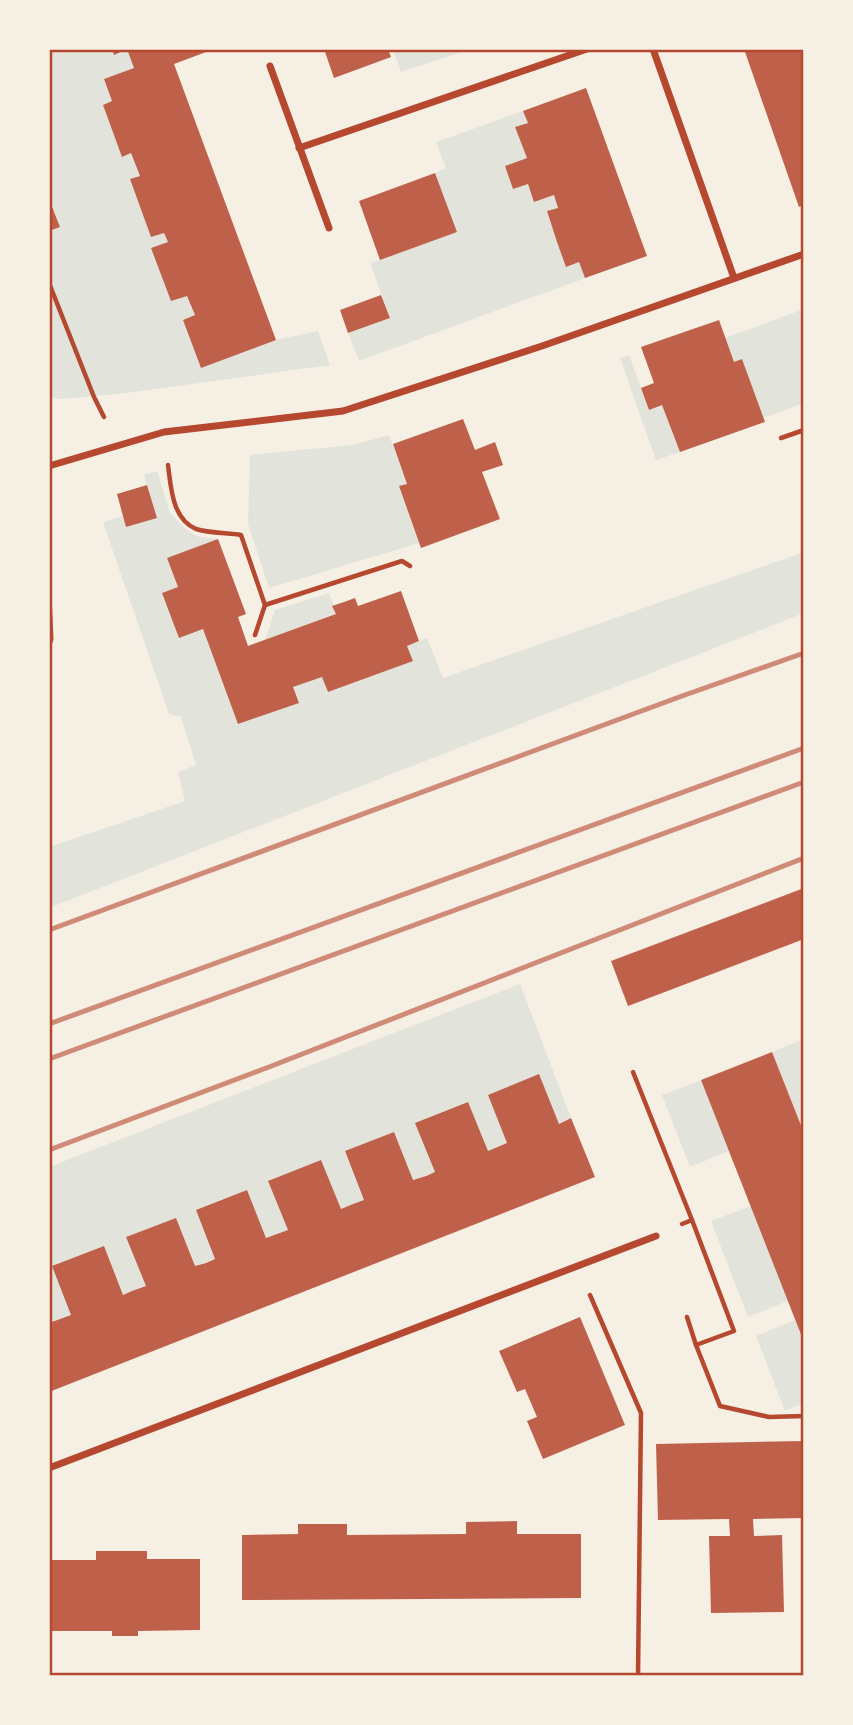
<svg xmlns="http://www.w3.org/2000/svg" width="853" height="1725" viewBox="0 0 853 1725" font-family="Cabin,sans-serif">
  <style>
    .green { fill: #e2e4dc }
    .building { fill: #bf614a }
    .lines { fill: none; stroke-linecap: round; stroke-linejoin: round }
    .path { stroke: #b5482f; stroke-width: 4.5 }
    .service { stroke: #b5482f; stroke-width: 5 }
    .minor { stroke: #b5482f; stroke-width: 7 }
    .rail { stroke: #cf8b77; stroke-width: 5 }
    .neatline { fill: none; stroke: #b5482f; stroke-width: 2.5 }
  </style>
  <rect width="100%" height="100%" fill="#f6efe4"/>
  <g class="green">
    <path d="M 49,49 L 112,49 L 114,54 L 127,49 L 134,68 L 104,79 L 112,101 L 103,105 L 123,157 L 131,153 L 140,176 L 131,179 L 151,237 L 164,233 L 168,242 L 152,248 L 187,296 L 195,315 L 183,320 L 201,368 L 276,340 L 318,331 L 330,365 L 119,394 L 61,399 L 49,397 L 49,231 L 60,227 L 49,198 Z"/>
    <path d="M 393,49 L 471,49 L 401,72 Z"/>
    <path d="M 523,111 L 528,123 L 516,128 L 527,158 L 505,166 L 513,188 L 528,184 L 535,202 L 554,195 L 558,208 L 547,212 L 566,267 L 579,262 L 585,278 L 359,361 L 348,333 L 390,318 L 370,263 L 457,232 L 435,173 L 446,168 L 436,142 Z"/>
    <path d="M 804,309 L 804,403 L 763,418 L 742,360 L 734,362 L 725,338 Z"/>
    <path d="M 629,355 L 649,410 L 662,405 L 680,452 L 656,460 L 620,358 Z"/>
    <path d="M 389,435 L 407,484 L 399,487 L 419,543 L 269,588 L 248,524 L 250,455 L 353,445 Z"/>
    <path d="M 157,471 L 170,513 L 187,530 L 199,537 L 218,539 L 167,558 L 178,587 L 163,593 L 179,638 L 203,629 L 239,724 L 298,703 L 293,687 L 322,677 L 328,692 L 412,661 L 407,646 L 427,638 L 443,678 L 804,552 L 804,613 L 49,908 L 49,847 L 185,801 L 178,772 L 196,765 L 181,717 L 169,714 L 103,522 L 123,516 L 157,518 L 144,475 Z"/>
    <path d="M 329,593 L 334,605 L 332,607 L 336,614 L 265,640 L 275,610 Z"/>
    <path d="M 520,984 L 571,1118 L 559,1124 L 539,1075 L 488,1095 L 507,1143 L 488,1151 L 416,1123 L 435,1172 L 413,1180 L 394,1132 L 345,1152 L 364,1200 L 341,1209 L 268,1182 L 288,1230 L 266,1238 L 247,1190 L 196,1210 L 215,1259 L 195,1266 L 176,1218 L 126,1237 L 146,1286 L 49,1323 L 49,1167 Z"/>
    <path d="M 804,1039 L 804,1133 L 772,1052 Z"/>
    <path d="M 701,1080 L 729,1151 L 690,1167 L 662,1095 Z"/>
    <path d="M 751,1206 L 788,1301 L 748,1317 L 711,1221 Z"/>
    <path d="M 795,1320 L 804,1342 L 804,1403 L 785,1411 L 756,1336 Z"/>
  </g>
  <g class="building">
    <path d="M 112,49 L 205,49 L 206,52 L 174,64 L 276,340 L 201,368 L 183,320 L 195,315 L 187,296 L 171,301 L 151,248 L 168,242 L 164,233 L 151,237 L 130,179 L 140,176 L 131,153 L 122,157 L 103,105 L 112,101 L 104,79 L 134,68 L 127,49 L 114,55 Z"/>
    <path d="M 324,49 L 388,49 L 391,57 L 334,78 Z"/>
    <path d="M 744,49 L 804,49 L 804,205 L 799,207 Z"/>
    <path d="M 586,88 L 647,256 L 585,278 L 579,262 L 566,267 L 557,242 L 547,211 L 558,208 L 554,195 L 534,202 L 528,184 L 513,189 L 505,166 L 527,158 L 515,127 L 528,123 L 523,111 Z"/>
    <path d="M 435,173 L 457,232 L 380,260 L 359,201 Z"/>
    <path d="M 49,199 L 60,227 L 49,231 Z"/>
    <path d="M 381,295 L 390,318 L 348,333 L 340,310 Z"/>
    <path d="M 719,320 L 734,362 L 742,359 L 765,422 L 680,452 L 662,405 L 649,410 L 641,388 L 654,383 L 641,347 Z"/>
    <path d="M 463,419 L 475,450 L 495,442 L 503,465 L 482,472 L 500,519 L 421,548 L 399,486 L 407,484 L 393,444 Z"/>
    <path d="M 147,485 L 157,518 L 126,527 L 117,494 Z"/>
    <path d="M 218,539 L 246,614 L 238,617 L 248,646 L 336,614 L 332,606 L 344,602 L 355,598 L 358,606 L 401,591 L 419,641 L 407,646 L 413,661 L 328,692 L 322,677 L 293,687 L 299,703 L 238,724 L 203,629 L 179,638 L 162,593 L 178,587 L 167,558 Z"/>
    <path d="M 804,888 L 804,939 L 628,1006 L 611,961 Z"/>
    <path d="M 772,1052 L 804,1133 L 804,1342 L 701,1080 Z"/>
    <path d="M 539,1074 L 559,1124 L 571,1118 L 595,1177 L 49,1392 L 49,1323 L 71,1315 L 52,1266 L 104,1246 L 123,1295 L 132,1291 L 146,1286 L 126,1237 L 176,1218 L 195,1266 L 206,1263 L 215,1259 L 196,1210 L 247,1190 L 266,1238 L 288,1230 L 268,1181 L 321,1160 L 341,1209 L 353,1204 L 364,1200 L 345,1151 L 394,1132 L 413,1180 L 426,1176 L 435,1172 L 415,1123 L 468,1102 L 488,1151 L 507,1143 L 488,1095 Z"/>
    <path d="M 580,1317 L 625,1425 L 543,1459 L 527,1421 L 537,1417 L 525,1389 L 517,1392 L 499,1351 Z"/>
    <path d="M 804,1441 L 804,1518 L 753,1519 L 754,1536 L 782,1535 L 784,1612 L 711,1613 L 709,1536 L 730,1536 L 729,1519 L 658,1520 L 656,1444 Z"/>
    <path d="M 517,1521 L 517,1534 L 581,1534 L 581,1598 L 242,1600 L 242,1535 L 298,1534 L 298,1524 L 347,1524 L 347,1535 L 466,1534 L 466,1522 Z"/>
    <path d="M 96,1551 L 147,1551 L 147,1559 L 200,1559 L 200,1630 L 138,1631 L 138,1636 L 112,1636 L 112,1631 L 49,1631 L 49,1560 L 96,1560 Z"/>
  </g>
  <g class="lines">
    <g class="path">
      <path d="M 49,283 L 94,397 L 104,417"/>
      <path d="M 781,438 L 804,430"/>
      <path d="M 168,465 C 171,487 172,519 196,529 C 208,533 228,533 241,535 L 265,605 L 402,561 L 410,566"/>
      <path d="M 255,635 L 265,605"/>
      <path d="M 633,1072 L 692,1220"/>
      <path d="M 682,1224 L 692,1220 L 734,1331 L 696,1345 L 687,1317"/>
      <path d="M 590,1295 L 641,1413 L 638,1676"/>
      <path d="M 696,1345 L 720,1406 L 769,1417 L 804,1416"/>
    </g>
    <path class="service" d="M 49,595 L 51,639 L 49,645"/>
    <g class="minor">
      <path d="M 653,49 L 734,278"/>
      <path d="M 270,66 L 329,228"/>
      <path d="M 299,148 L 587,49"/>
      <path d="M 49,466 L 164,432 L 343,411 L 542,346 L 804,254"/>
      <path d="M 49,1468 L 656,1236"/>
    </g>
    <g class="rail">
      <path d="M 49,930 L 682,696 L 804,653"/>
      <path d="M 49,1024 L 804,748"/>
      <path d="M 49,1059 L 804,782"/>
      <path d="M 49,1150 L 269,1067 L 804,858"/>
    </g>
  </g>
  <rect width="853" height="1725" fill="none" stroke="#f6efe4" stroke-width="102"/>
  <rect x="51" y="51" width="751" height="1623" class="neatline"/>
</svg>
